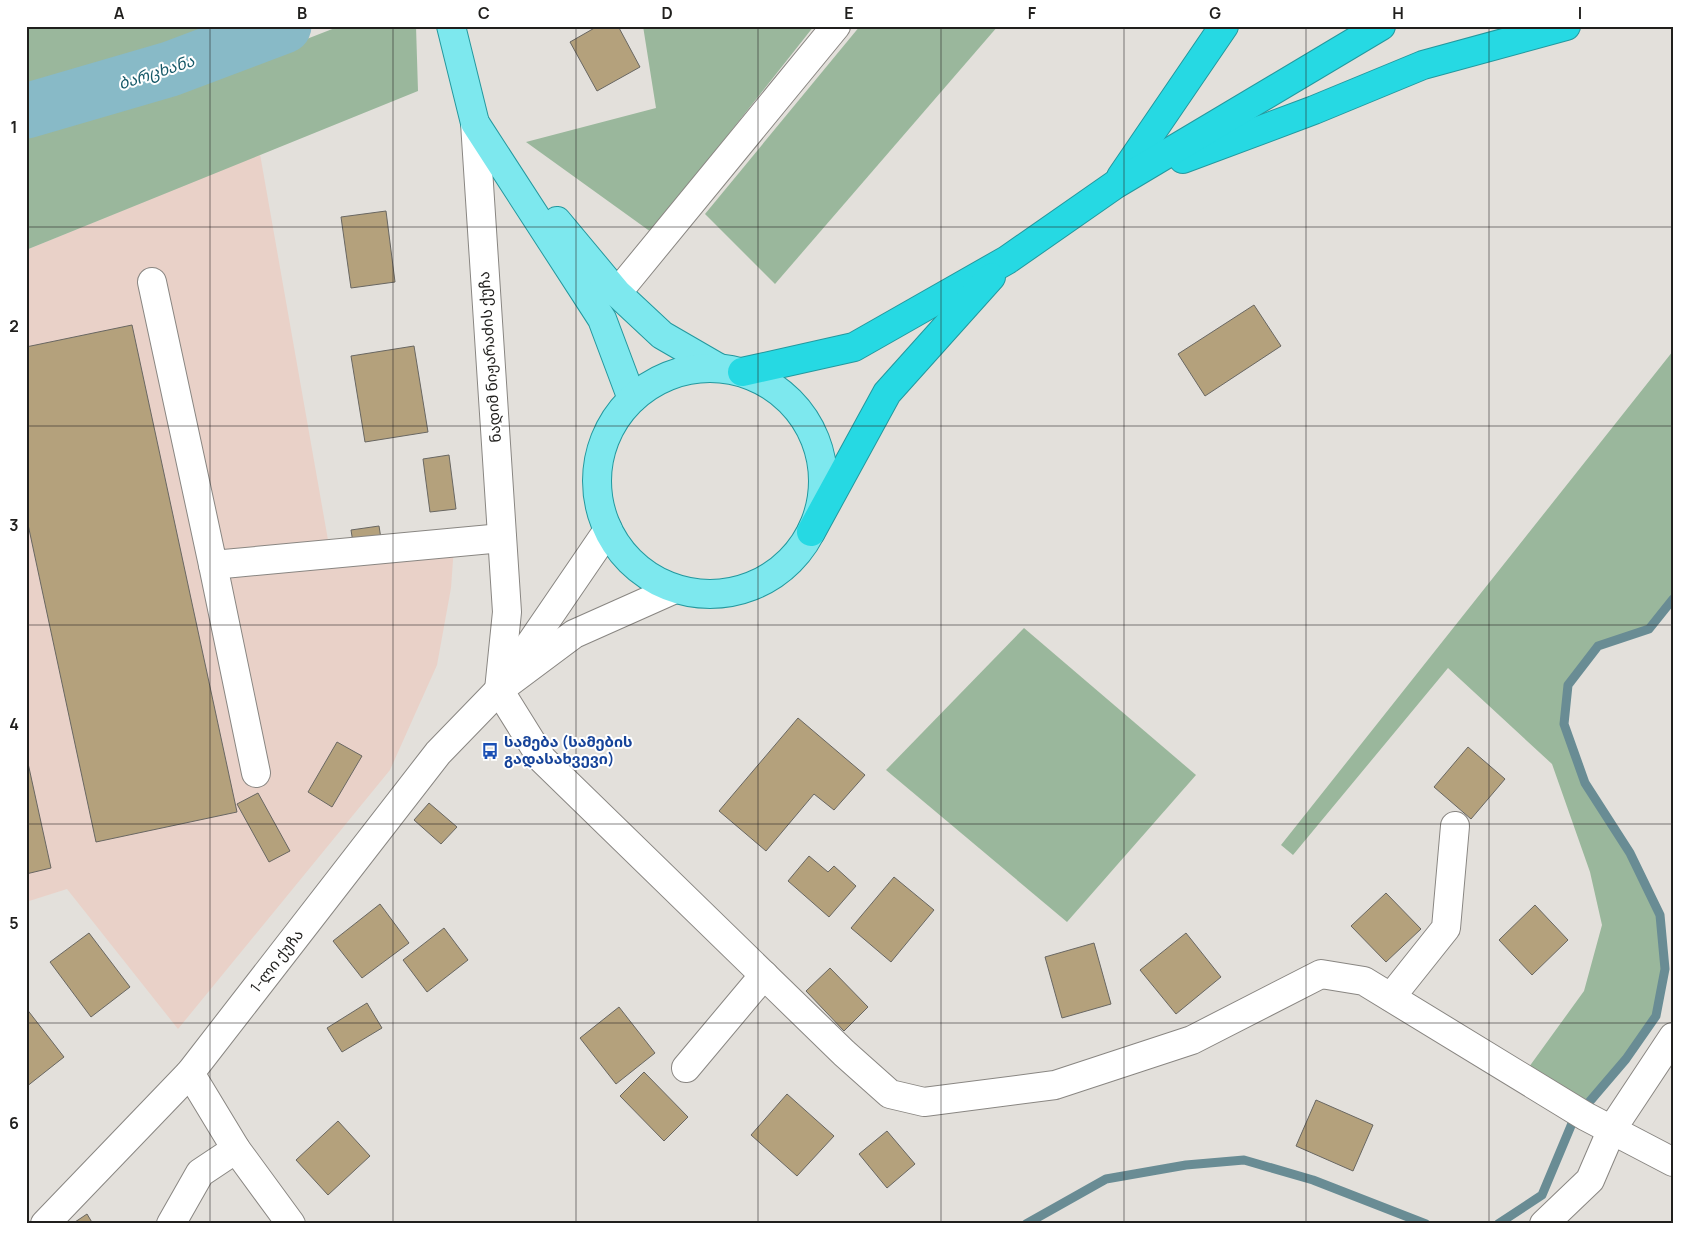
<svg xmlns="http://www.w3.org/2000/svg" width="1699" height="1250" viewBox="0 0 1699 1250" font-family="Manrope,'Noto Sans Georgian',sans-serif">
  <style>
    .industrial { fill: #e9d1c8 }
    .green { fill: #9ab79c }
    .lines { fill: none; stroke-linecap: round; stroke-linejoin: round }
    .stream { stroke: #698c94; stroke-width: 9 }
    .river { stroke: #88bac7; stroke-width: 55 }
    .building { fill: #b4a17c; stroke: #696762 }
    .minor-casing { stroke: #898682; stroke-width: 30 }
    .major-casing { stroke: #24989e; stroke-width: 30 }
    .highway-casing { stroke: #24989e; stroke-width: 30 }
    .minor { stroke: #fff; stroke-width: 28 }
    .major { stroke: #7de8ee; stroke-width: 28 }
    .highway { stroke: #26d9e3; stroke-width: 28 }
    .grid { fill: none; stroke: #201f1d; stroke-width: 1; stroke-opacity: 0.55 }
    .labels { text-anchor: middle; stroke-width: 4; stroke-linejoin: round; paint-order: stroke }
    .street-label { font-size: 15px; fill: #201f1d; stroke: #fff }
    .transit-label { font-size: 15px; font-weight: bold; fill: #164399; stroke: #fff; text-anchor: start }
    .water-label { font-size: 16px; font-style: italic; fill: #165968; stroke: #fff }
    .neatline { fill: none; stroke: #201f1d; stroke-width: 2 }
    .grid-label { font-size: 16px; text-anchor: middle; font-weight: bold; fill: #201f1d }
  </style>
  <rect width="100%" height="100%" fill="#e3e0db"/>
  <path class="industrial" d="M 260,154 L 328,540 L 455,533 L 451,588 L 437,665 L 390,770 L 178,1029 L 67,889 L 26,902 L 26,250 Z"/>
  <g class="green">
    <path d="M 26,26 L 249,26 L 151,59 L 26,92 Z"/>
    <path d="M 340,26 L 416,26 L 418,91 L 26,250 L 26,130 C 133,102 237,67 340,26 Z"/>
    <path d="M 643,26 L 814,26 L 651,232 L 526,142 L 656,108 Z"/>
    <path d="M 860,26 L 998,26 L 775,284 L 705,214 Z"/>
    <path d="M 1673,351 L 1673,599 L 1649,629 L 1598,646 L 1568,685 L 1564,724 L 1585,783 L 1630,853 L 1660,915 L 1665,969 L 1656,1016 L 1626,1059 L 1586,1107 L 1529,1067 L 1584,991 L 1602,925 L 1590,872 L 1552,764 L 1448,668 L 1293,855 L 1281,845 Z"/>
    <path d="M 1024,628 L 1196,775 L 1067,922 L 886,770 Z"/>
  </g>
  <g class="lines">
    <g class="stream">
      <path d="M 1026,1224 L 1106,1179 L 1186,1165 L 1244,1160 L 1313,1180 L 1426,1224"/>
      <path d="M 1498,1224 L 1542,1195 L 1573,1121 L 1626,1059 L 1656,1016 L 1665,969 L 1660,915 L 1630,853 L 1585,783 L 1564,724 L 1568,685 L 1598,646 L 1649,629 L 1673,599"/>
    </g>
    <path class="river" d="M 26,111 L 170,69 L 284,26"/>
  </g>
  <g class="building">
    <path d="M 598,26 L 618,26 L 640,67 L 597,91 L 570,42 Z"/>
    <path d="M 386,211 L 395,282 L 351,288 L 341,217 Z"/>
    <path d="M 1254,305 L 1281,346 L 1205,396 L 1178,354 Z"/>
    <path d="M 132,325 L 237,812 L 96,842 L 26,515 L 26,347 Z"/>
    <path d="M 414,346 L 428,432 L 365,442 L 351,356 Z"/>
    <path d="M 449,455 L 456,509 L 430,512 L 423,459 Z"/>
    <path d="M 379,526 L 382,545 L 354,549 L 351,530 Z"/>
    <path d="M 798,718 L 865,775 L 834,810 L 814,794 L 766,851 L 719,811 Z"/>
    <path d="M 337,742 L 362,756 L 332,807 L 308,792 Z"/>
    <path d="M 1468,747 L 1505,779 L 1471,819 L 1434,787 Z"/>
    <path d="M 26,754 L 51,868 L 26,874 Z"/>
    <path d="M 258,793 L 290,851 L 269,862 L 237,804 Z"/>
    <path d="M 429,803 L 457,827 L 441,844 L 414,820 Z"/>
    <path d="M 809,856 L 828,872 L 834,866 L 856,886 L 829,917 L 788,881 Z"/>
    <path d="M 894,877 L 934,910 L 891,962 L 851,928 Z"/>
    <path d="M 1386,893 L 1421,929 L 1386,962 L 1351,926 Z"/>
    <path d="M 380,904 L 409,943 L 362,978 L 333,941 Z"/>
    <path d="M 1535,905 L 1568,940 L 1532,975 L 1499,940 Z"/>
    <path d="M 444,928 L 468,960 L 427,992 L 403,960 Z"/>
    <path d="M 89,933 L 130,987 L 91,1017 L 50,962 Z"/>
    <path d="M 1186,933 L 1221,977 L 1176,1014 L 1140,970 Z"/>
    <path d="M 1094,943 L 1111,1004 L 1062,1018 L 1045,957 Z"/>
    <path d="M 830,968 L 868,1007 L 844,1031 L 806,991 Z"/>
    <path d="M 367,1003 L 382,1028 L 342,1052 L 327,1028 Z"/>
    <path d="M 619,1007 L 655,1053 L 616,1084 L 580,1038 Z"/>
    <path d="M 26,1008 L 64,1057 L 26,1087 Z"/>
    <path d="M 644,1072 L 688,1117 L 664,1141 L 620,1096 Z"/>
    <path d="M 787,1094 L 834,1136 L 797,1176 L 751,1135 Z"/>
    <path d="M 1316,1100 L 1373,1125 L 1353,1171 L 1296,1146 Z"/>
    <path d="M 338,1121 L 370,1156 L 328,1195 L 296,1160 Z"/>
    <path d="M 887,1131 L 915,1164 L 887,1188 L 859,1154 Z"/>
    <path d="M 87,1214 L 93,1224 L 72,1224 Z"/>
  </g>
  <g class="lines">
    <g class="minor-casing">
      <g id="minor">
        <path d="M 475,123 L 507,612 L 499,690"/>
        <path d="M 152,282 L 213,565 L 502,538"/>
        <path d="M 617,293 L 836,26"/>
        <path d="M 213,565 L 256,773"/>
        <path d="M 511,672 L 608,530"/>
        <path d="M 499,690 L 542,759 L 844,1053 L 890,1094 L 924,1102 L 1055,1085 L 1192,1040 L 1321,974 L 1364,981 L 1585,1116 L 1673,1162"/>
        <path d="M 1391,997 L 1446,928 L 1455,826"/>
        <path d="M 686,1068 L 764,975"/>
        <path d="M 190,1073 L 236,1149 L 291,1224"/>
        <path d="M 45,1224 L 190,1073 L 438,753 L 499,690 L 574,634 L 675,589"/>
        <path d="M 171,1224 L 200,1173 L 236,1149"/>
        <path d="M 1544,1224 L 1590,1180 L 1612,1129 L 1673,1037"/>
      </g>
    </g>
    <g class="major-casing">
      <g id="major">
        <path d="M 451,26 L 475,123 L 602,319 L 632,399"/>
        <path d="M 557,221 L 617,293 L 662,335 L 719,368"/>
        <circle cx="710" cy="481" r="113"/>
      </g>
    </g>
    <g class="highway-casing">
      <g id="highway">
        <path d="M 1183,159 L 1314,110 L 1423,65 L 1566,26"/>
        <path d="M 1121,177 L 1224,26"/>
        <path d="M 742,372 L 854,347 L 1007,260 L 1116,184 L 1381,26"/>
        <path d="M 811,532 L 887,393 L 991,277"/>
      </g>
    </g>
    <use href="#minor" class="minor"/>
    <use href="#major" class="major"/>
    <use href="#highway" class="highway"/>
  </g>
  <path class="grid" d="M 210,26 L 210,1224M 393,26 L 393,1224M 576,26 L 576,1224M 758,26 L 758,1224M 941,26 L 941,1224M 1124,26 L 1124,1224M 1306,26 L 1306,1224M 1489,26 L 1489,1224M 26,227 L 1673,227M 26,426 L 1673,426M 26,625 L 1673,625M 26,824 L 1673,824M 26,1023 L 1673,1023"/>
  <defs>
    <g id="bus-bare" transform="scale(1.35)"><path d="M-5-6H5V4H4V6H2V4H-2V6H-4V4H-5ZM-3.5-4V0h7V-4ZM-3.5 1.2v1.5H-2V1.2ZM2 1.2v1.5H3.5V1.2Z" fill="#1a4fb4" stroke="#fff" stroke-width="2.5" paint-order="stroke"/></g>
  </defs>
  <g fill-rule="evenodd">
    <use href="#bus-bare" x="490" y="751"/>
  </g>
  <g class="labels">
    <g class="street-label">
      <text transform="translate(490 357) rotate(-94)" y="5">ნადიმ ნიჟარაძის ქუჩა</text>
      <text transform="translate(277 961) rotate(-52)" y="5">1-ლი ქუჩა</text>
    </g>
    <g class="transit-label">
      <text x="504" y="747">სამება (სამების<tspan x="504" dy="17">გადასახვევი)</tspan></text>
    </g>
    <g class="water-label">
      <text transform="translate(156 72) rotate(-18)" y="6">ბარცხანა</text>
    </g>
  </g>
  <rect width="1699" height="1250" fill="none" stroke="#ffffff" stroke-width="55"/>
  <rect x="28" y="28" width="1644" height="1194" class="neatline"/>
  <g class="grid-label">
    <text x="119" y="19">A</text>
    <text x="302" y="19">B</text>
    <text x="484" y="19">C</text>
    <text x="667" y="19">D</text>
    <text x="849" y="19">E</text>
    <text x="1032" y="19">F</text>
    <text x="1215" y="19">G</text>
    <text x="1398" y="19">H</text>
    <text x="1580" y="19">I</text>
    <text x="14" y="133">1</text>
    <text x="14" y="332">2</text>
    <text x="14" y="531">3</text>
    <text x="14" y="730">4</text>
    <text x="14" y="929">5</text>
    <text x="14" y="1129">6</text>
  </g>
</svg>
